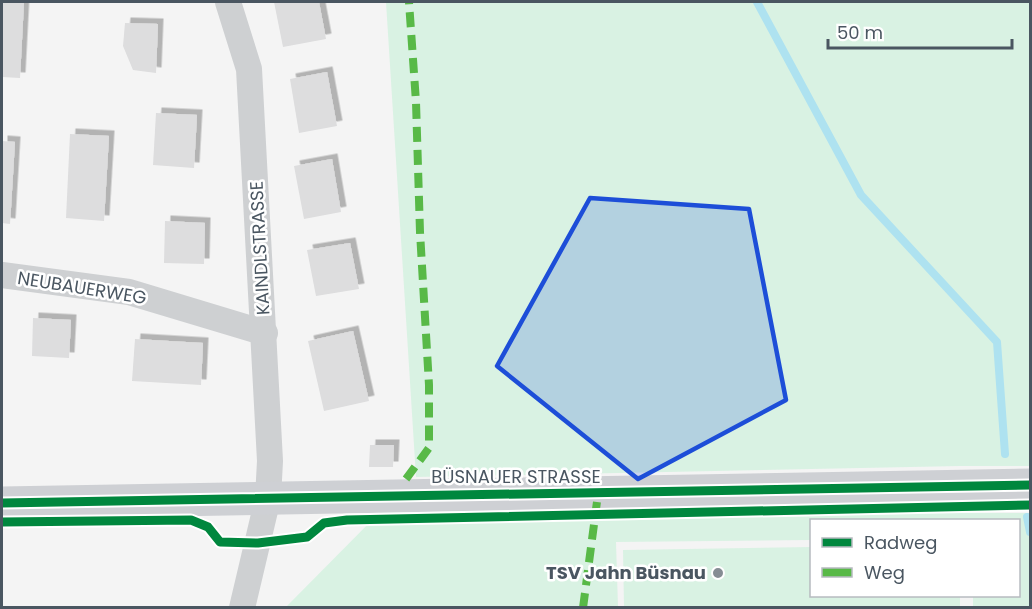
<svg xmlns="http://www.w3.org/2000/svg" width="1032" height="609" viewBox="0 0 1032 609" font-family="Poppins,sans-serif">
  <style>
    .green { fill: #d9f2e3 }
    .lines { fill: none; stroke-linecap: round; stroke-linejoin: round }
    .stream { stroke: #aee2f0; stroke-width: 8 }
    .building { fill: #ddddde; filter: url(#shadow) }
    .street { stroke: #ced0d2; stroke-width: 26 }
    .secondary { stroke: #ced0d4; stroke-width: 33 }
    .quiet { stroke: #58b947; stroke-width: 8; stroke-dasharray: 15 8; stroke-linecap: butt }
    .cycleway-casing { stroke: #fff; stroke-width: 13 }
    .cycleway { stroke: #00873e; stroke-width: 9 }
    .marked { fill: #1d4ed8; fill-opacity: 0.2; stroke: #1d4ed8; stroke-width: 4.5; stroke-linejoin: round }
    .poi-dot { fill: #868d94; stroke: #fff; stroke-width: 2 }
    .labels { text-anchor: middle; stroke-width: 5; stroke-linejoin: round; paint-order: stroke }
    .street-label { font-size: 18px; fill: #4a5661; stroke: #fff }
    .poi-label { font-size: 18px; font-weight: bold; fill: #4a5661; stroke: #fff; text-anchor: end }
  </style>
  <defs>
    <filter id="shadow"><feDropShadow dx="5.5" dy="-5.5" stdDeviation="0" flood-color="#0004"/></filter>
  </defs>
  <rect width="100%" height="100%" fill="#f4f4f4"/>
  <g class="green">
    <path d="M 386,2 L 1030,2 L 1030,466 L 960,466 L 416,477 Z"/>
    <path d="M 380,512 L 1030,513 L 1030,607 L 973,607 L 973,596 L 1018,596 L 1018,520 L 812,520 L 811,540 L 616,542 L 618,607 L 285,608 Z"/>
    <path d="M 811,547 L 812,596 L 960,596 L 960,607 L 624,607 L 623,550 Z"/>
  </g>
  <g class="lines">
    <g class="stream">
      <path d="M 757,2 L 861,195 L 997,342 L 1005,454"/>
      <path d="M 1027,517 L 1030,532"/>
    </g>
  </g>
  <g class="building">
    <path d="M 2,2 L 24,2 L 20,78 L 2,77 Z"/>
    <path d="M 274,2 L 319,2 L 326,39 L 283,47 Z"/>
    <path d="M 125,23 L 158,24 L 156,73 L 133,70 L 123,46 Z"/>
    <path d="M 327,72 L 337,126 L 299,133 L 290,79 Z"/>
    <path d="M 156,113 L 197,115 L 194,168 L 153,165 Z"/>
    <path d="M 70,134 L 109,136 L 104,221 L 66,218 Z"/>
    <path d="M 2,141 L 15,142 L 10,224 L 2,223 Z"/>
    <path d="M 332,159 L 341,212 L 304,219 L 294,166 Z"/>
    <path d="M 165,221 L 205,223 L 204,264 L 164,263 Z"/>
    <path d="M 350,243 L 359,289 L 316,296 L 307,250 Z"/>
    <path d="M 33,318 L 71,320 L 69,358 L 32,356 Z"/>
    <path d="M 353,331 L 369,401 L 324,411 L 308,341 Z"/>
    <path d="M 135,339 L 203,343 L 201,385 L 132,381 Z"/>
    <path d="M 370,445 L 394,445 L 393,467 L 369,467 Z"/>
  </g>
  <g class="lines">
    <g class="street">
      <path d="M 228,2 L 249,69 L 270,461 L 268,498 L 242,608"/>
      <path d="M 2,275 L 129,292 L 265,333"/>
    </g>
    <path class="secondary" d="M 2,503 L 1030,485"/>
    <g class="quiet">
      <path d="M 406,479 L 429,448 L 429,385 L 420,232 L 416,102 L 409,2"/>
      <path d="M 583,608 L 598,494"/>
    </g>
    <g class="cycleway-casing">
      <g id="cycleway">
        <path d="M 2,503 L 1030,485"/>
        <path d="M 2,522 L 191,520 L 208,527 L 220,542 L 258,543 L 307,537 L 324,523 L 347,520 L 1030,505"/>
      </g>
    </g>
    <use href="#cycleway" class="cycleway"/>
  </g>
  <path class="marked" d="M 590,198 L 749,209 L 786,400 L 638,479 L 497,366 Z"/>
  <circle class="poi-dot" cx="718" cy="573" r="6"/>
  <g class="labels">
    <g class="street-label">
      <text transform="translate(260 248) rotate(-93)" y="6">KAINDLSTRASSE</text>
      <text transform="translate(82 288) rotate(9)" y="6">NEUBAUERWEG</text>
      <text x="516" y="483">BÜSNAUER STRASSE</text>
    </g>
    <g class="poi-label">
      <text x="706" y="579">TSV Jahn Büsnau</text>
    </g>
  </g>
  <rect width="1032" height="609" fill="none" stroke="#4a5661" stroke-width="6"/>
  <rect x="810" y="519" width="210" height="78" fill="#ffffff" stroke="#b7bbc0" stroke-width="1.5"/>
  <rect x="822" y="538" width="30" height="9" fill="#00873e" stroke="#b7bbc0" stroke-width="1.5"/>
  <text x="864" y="549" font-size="18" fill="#4a5661">Radweg</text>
  <rect x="822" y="568" width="30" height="9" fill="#58b947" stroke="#b7bbc0" stroke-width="1.5"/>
  <text x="864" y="579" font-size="18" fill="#4a5661">Weg</text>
  <path d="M828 39v9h184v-9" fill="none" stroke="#4a5661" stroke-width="3"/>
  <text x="837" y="39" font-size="18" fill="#4a5661" stroke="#ffffff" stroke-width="4.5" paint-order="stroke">50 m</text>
</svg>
